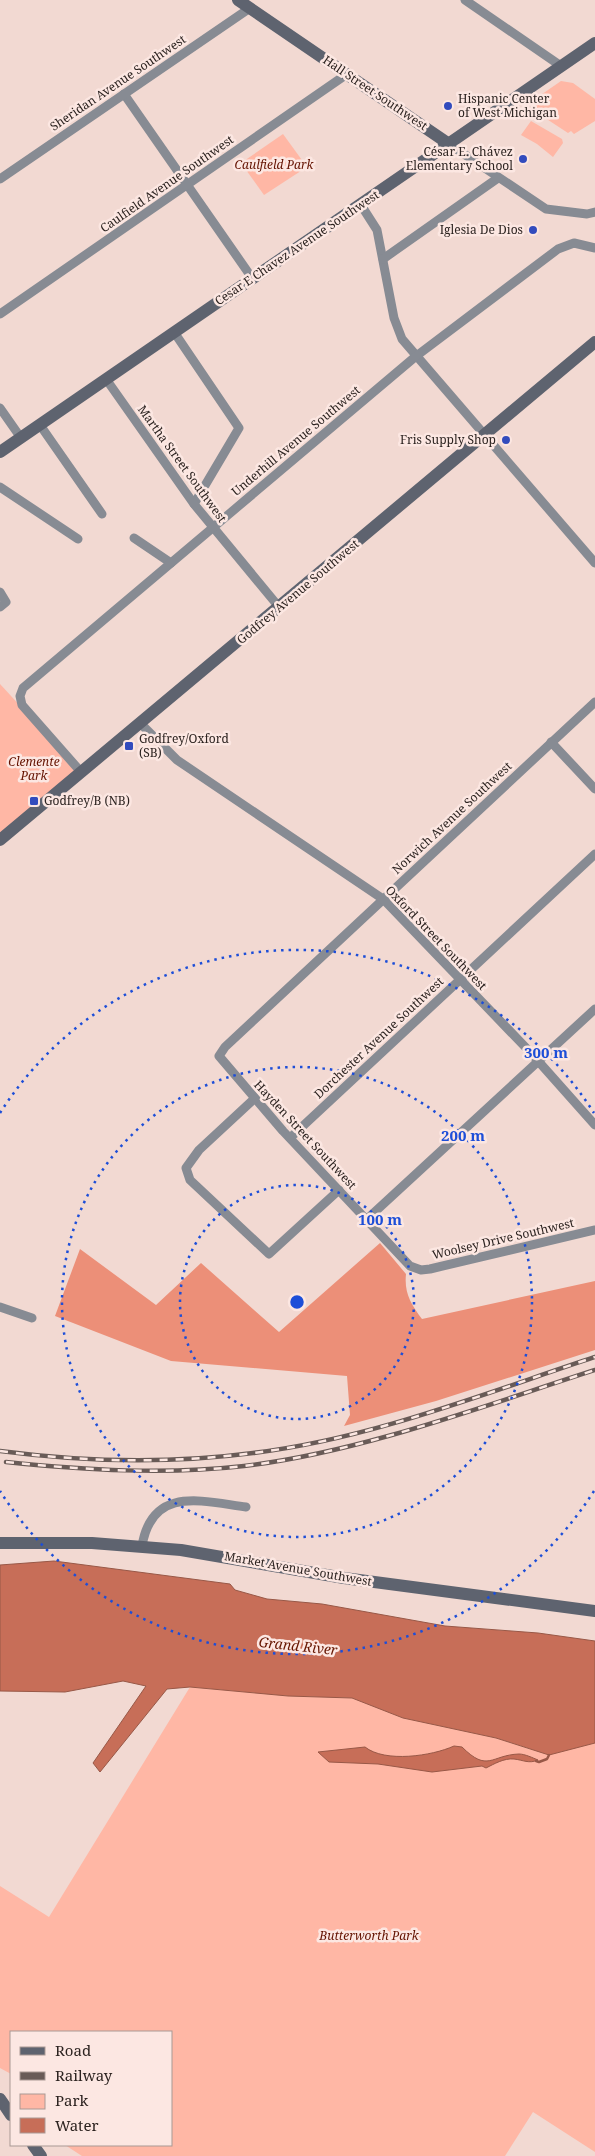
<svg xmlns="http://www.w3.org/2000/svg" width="595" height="2156" viewBox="0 0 595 2156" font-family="'Noto Serif',serif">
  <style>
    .green { fill: #ffb7a5 }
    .forest { fill: #ec8f78 }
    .water { fill: #c76e58; stroke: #985847 }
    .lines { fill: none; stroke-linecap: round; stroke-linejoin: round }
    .stream { stroke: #985847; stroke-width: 2.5 }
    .minor { stroke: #878b93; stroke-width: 9 }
    .secondary { stroke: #5e636f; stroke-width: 12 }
    .rail-casing { stroke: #695b57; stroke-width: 4.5 }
    .rail { stroke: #fce7e2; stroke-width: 2.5; stroke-dasharray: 8; stroke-linecap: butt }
    .ring { fill: none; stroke: #1d4ed8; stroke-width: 2.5; stroke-dasharray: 2.5 5 }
    .poi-dot { fill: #324bbd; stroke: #fce7e2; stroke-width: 2 }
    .labels { text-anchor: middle; stroke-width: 5; stroke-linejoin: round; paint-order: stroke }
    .street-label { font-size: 12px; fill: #2c2320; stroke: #fce7e2 }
    .poi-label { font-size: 12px; fill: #2c2320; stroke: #fce7e2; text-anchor: start }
    .park-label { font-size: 12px; font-style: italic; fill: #641200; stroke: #fce7e2 }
    .water-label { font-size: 14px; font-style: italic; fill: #661500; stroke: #fce7e2 }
    .centre { fill: #1d4ed8; stroke: #fce7e2; stroke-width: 2.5 }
    .ring-label { font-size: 15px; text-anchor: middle; font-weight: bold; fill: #1d4ed8; stroke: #fce7e2; stroke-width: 5; stroke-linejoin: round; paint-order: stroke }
  </style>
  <rect width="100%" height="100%" fill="#f2d9d2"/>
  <g class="green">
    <path d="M 561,81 L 573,83 L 595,99 L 595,121 L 574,134 L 571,131 L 568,133 L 536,112 L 535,99 Z"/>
    <path d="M 531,121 L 562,139 L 563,143 L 553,157 L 537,144 L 521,135 Z"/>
    <path d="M 283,134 L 307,167 L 264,195 L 241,163 Z"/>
    <path d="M 0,684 L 81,772 L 0,840 Z"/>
    <path d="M 190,1687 L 288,1696 L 352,1698 L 403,1718 L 496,1738 L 529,1749 L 595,1743 L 595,2152 L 533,2112 L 505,2156 L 82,2156 L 65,2145 L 171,2145 L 171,2032 L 11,2032 L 11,2074 L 0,2068 L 0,1886 L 49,1917 Z"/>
  </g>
  <path class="forest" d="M 380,1243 L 406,1274 C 404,1293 411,1304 422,1319 L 595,1281 L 595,1350 L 436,1401 L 344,1426 L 350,1415 L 347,1376 L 171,1361 L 55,1316 L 80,1249 L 156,1305 L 201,1263 L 279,1332 Z"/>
  <g class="water">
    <path d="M 54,1561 L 230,1584 L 235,1590 L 267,1599 L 322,1604 L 445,1626 L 538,1633 L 595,1641 L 595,1743 L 549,1755 L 496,1738 L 403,1718 L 352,1698 L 288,1696 L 190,1687 L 167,1689 L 100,1772 L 93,1763 L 146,1686 L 123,1681 L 65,1692 L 0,1691 L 0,1565 Z"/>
    <path d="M 454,1746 L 462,1747 C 488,1773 491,1755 519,1754 C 525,1754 533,1758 538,1760 C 529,1764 523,1760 514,1759 C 504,1758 494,1764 486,1768 L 482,1766 L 432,1772 L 378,1764 L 329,1762 L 318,1752 L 365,1747 C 385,1763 432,1756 454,1746 Z"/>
  </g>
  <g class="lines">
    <path class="stream" d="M 536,1761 L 539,1762 L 547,1759 L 549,1755"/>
    <g class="minor">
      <path d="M 465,0 L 561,66"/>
      <path d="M 124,94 L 252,278"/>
      <path d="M 449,144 L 546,209 L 587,214 L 595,212"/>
      <path d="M 0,179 L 250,8"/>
      <path d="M 361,205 L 377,230 L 394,318 L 402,339 L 595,563"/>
      <path d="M 383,259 L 498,178"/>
      <path d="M 0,314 L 347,74"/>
      <path d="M 174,332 L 239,428 L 194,504"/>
      <path d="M 106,379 L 194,504 L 279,607"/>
      <path d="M 0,408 L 21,438"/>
      <path d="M 40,425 L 102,514"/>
      <path d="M 0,487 L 78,539"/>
      <path d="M 134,538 L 171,563"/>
      <path d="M 0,592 L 6,602 L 0,607"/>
      <path d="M 595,702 L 225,1047 L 219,1056 L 283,1131 L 410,1266 L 421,1270 L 430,1269 L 595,1230"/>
      <path d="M 140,723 L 177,760 L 383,899 L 531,1053 L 595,1125"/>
      <path d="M 551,742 L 595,789"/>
      <path d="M 81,772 L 22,705 L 20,696 L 23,688 L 415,357 L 558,249 L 574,243 L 595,248"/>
      <path d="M 254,1099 L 199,1150 L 186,1168 L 190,1180 L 269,1254 L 339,1190"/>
      <path d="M 290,1138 L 595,854"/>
      <path d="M 366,1220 L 595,1009"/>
      <path d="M 0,1307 L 32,1318"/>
      <path d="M 142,1546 C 152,1486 201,1501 246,1507"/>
    </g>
    <g class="secondary">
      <path d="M 238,0 L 449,144"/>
      <path d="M 0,452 L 595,43"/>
      <path d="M 0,840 L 595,342"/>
      <path d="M 0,1543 L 92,1543 L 181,1550 L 344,1578 L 595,1611"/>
      <path d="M 0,2099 L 11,2115"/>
      <path d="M 33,2145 L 41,2156"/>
    </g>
    <g class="rail-casing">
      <g id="rail">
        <path d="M 0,1451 C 84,1462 169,1464 253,1453 C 370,1439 483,1394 595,1357"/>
        <path d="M 6,1462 C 85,1470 165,1475 244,1466 C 362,1452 483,1406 595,1370"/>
      </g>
    </g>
    <use href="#rail" class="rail"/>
  </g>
  <g class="ring">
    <circle cx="297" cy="1302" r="117"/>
    <circle cx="297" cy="1302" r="235"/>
    <path d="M594 1491A352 352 0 0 1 0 1491M0 1113A352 352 0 0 1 594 1113"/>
  </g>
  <g class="poi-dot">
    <circle cx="448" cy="106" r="5"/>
    <circle cx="523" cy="159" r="5"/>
    <circle cx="533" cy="230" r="5"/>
    <circle cx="506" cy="440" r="5"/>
    <rect x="124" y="741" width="10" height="10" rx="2.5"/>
    <rect x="29" y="796" width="10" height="10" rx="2.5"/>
  </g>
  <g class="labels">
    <g class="street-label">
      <text transform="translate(118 83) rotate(-34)" y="4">Sheridan Avenue Southwest</text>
      <text transform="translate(375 93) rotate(34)" y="4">Hall Street Southwest</text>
      <text transform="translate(167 184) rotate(-35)" y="4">Caulfield Avenue Southwest</text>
      <text transform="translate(297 248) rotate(-34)" y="4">Cesar E Chavez Avenue Southwest</text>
      <text transform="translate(296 441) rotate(-40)" y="4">Underhill Avenue Southwest</text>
      <text transform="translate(182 464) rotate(54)" y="4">Martha Street Southwest</text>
      <text transform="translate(298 592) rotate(-40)" y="4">Godfrey Avenue Southwest</text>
      <text transform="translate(452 818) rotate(-43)" y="4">Norwich Avenue Southwest</text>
      <text transform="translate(436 938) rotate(46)" y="4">Oxford Street Southwest</text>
      <text transform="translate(379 1038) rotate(-43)" y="4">Dorchester Avenue Southwest</text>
      <text transform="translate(305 1135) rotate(47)" y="4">Hayden Street Southwest</text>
      <text transform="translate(503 1239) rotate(-13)" y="4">Woolsey Drive Southwest</text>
      <text transform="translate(298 1569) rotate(10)" y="4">Market Avenue Southwest</text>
    </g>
    <g class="poi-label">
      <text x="458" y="103">Hispanic Center<tspan x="458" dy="14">of West Michigan</tspan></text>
      <text x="513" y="156" text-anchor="end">César E. Chávez<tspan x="513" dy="14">Elementary School</tspan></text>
      <text x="523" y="234" text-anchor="end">Iglesia De Dios</text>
      <text x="496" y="444" text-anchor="end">Fris Supply Shop</text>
      <text x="139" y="743">Godfrey/Oxford<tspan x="139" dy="14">(SB)</tspan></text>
      <text x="44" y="805">Godfrey/B (NB)</text>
    </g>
    <g class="park-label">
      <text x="274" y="169">Caulfield Park</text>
      <text x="34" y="766">Clemente<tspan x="34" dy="14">Park</tspan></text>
      <text x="369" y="1940">Butterworth Park</text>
    </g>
    <g class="water-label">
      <text transform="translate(298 1646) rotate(6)" y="5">Grand River</text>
    </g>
  </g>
  <circle cx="297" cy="1302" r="8" class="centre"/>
  <g class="ring-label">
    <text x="546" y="1058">300 m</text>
    <text x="463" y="1141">200 m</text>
    <text x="380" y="1225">100 m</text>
  </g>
  <rect x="10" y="2031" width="162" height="115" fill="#fce7e2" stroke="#a99994"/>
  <rect x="20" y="2047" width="25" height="8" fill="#5e636f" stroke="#a99994"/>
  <text x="55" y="2056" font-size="15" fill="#2c2320">Road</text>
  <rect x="20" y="2072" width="25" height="8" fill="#695b57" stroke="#a99994"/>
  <text x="55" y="2081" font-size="15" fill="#2c2320">Railway</text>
  <rect x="20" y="2094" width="25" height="15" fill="#ffb7a5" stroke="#a99994"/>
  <text x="55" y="2106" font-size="15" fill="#2c2320">Park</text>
  <rect x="20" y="2118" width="25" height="15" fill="#c76e58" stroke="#a99994"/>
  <text x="55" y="2131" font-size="15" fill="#2c2320">Water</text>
</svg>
